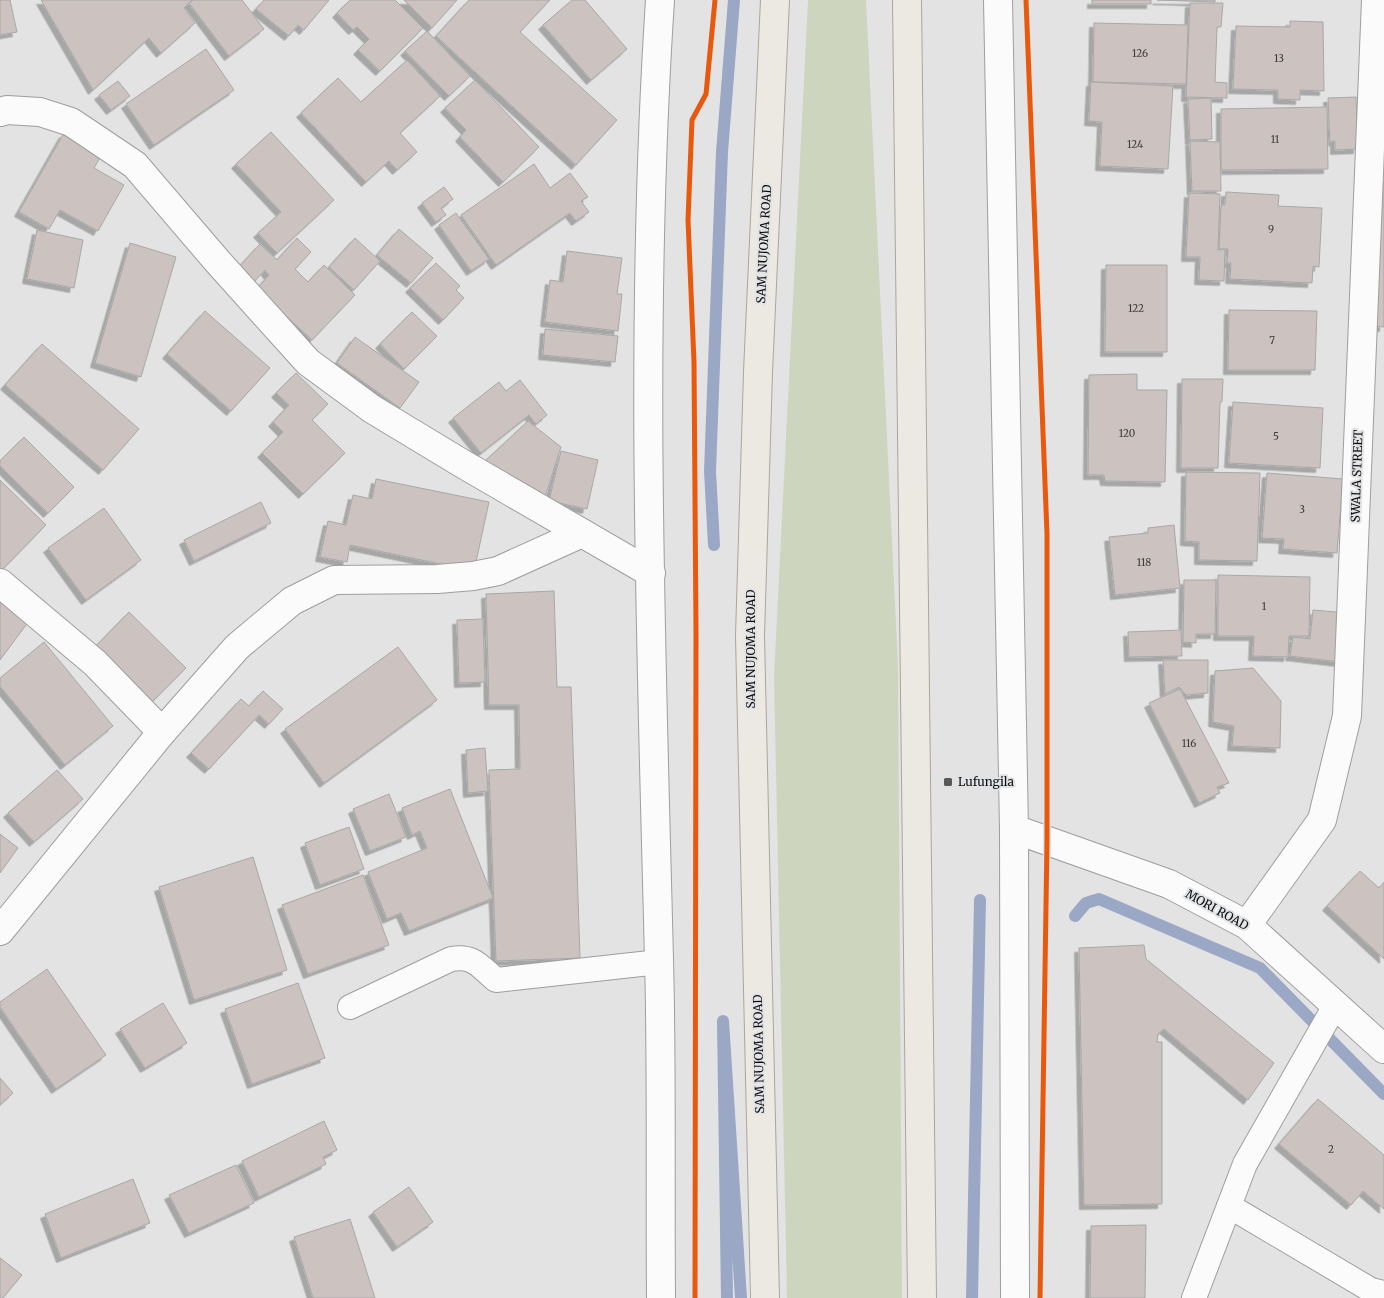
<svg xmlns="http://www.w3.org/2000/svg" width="1384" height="1298" viewBox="0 0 1384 1298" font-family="Merriweather,serif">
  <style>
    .green { fill: #cdd5bf }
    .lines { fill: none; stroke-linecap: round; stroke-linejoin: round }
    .stream { stroke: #9aa8c5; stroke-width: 12 }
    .building { fill: #ccc2bf; stroke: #a8a8a8; filter: url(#shadow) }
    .service-casing { stroke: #9e9e9f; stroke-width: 26 }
    .minor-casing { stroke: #9e9e9f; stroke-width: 30 }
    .tertiary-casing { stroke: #9e9e9f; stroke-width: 30 }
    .primary-casing { stroke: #aba59c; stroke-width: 30 }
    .service { stroke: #fbfbfb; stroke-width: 24 }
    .minor { stroke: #fbfbfb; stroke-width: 28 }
    .tertiary { stroke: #fbfbfb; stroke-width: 28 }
    .primary { stroke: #ece9e3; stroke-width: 28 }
    .cycleway-casing { stroke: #e2e3e5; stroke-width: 8 }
    .cycleway { stroke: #e8590c; stroke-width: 5 }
    .poi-dot { fill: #59595a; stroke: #e2e3e5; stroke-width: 2 }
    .labels { text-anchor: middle; stroke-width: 4; stroke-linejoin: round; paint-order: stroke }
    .number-label { font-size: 10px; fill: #3e3b3b }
    .street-label { font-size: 12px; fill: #0e0e0f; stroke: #e2e3e5 }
    .poi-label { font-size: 12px; fill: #0e0e0f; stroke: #e2e3e5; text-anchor: start }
  </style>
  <defs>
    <filter id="shadow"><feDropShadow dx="-4.5" dy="4.5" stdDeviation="0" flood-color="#0004"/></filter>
  </defs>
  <rect width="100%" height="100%" fill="#e3e3e4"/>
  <path class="green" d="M 808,0 L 866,0 L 898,666 L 902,1298 L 787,1298 L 774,677 Z"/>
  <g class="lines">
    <g class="stream">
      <path d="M 714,545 L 710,471 L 722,152 L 734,0"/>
      <path d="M 1075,916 L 1086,903 L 1099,899 L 1260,968 L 1384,1094"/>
      <path d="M 727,1298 L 723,1021 L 741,1298"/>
      <path d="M 972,1298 L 980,900"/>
    </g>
  </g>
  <g class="building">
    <path d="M 0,0 L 10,0 L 17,32 L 0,35 Z"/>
    <path d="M 41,0 L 192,0 L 184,8 L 195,23 L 161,53 L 149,38 L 93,90 Z"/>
    <path d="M 193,0 L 242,0 L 264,29 L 229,56 L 189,3 Z"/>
    <path d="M 264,0 L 329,0 L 304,30 L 298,25 L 289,36 L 256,9 Z"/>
    <path d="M 350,0 L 395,0 L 423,28 L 380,71 L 358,50 L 369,39 L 357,27 L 353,30 L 337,13 Z"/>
    <path d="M 404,0 L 457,0 L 432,28 Z"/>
    <path d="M 469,0 L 550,0 L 520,32 L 617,120 L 576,165 L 436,36 Z"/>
    <path d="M 572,0 L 585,0 L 627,49 L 591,80 L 543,25 Z"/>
    <rect x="1092" y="0" width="59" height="4"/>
    <path d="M 1157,0 L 1215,0 L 1215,2 Z"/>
    <path d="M 1190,3 L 1223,3 L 1221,27 L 1217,27 L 1215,82 L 1227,83 L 1227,98 L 1186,97 Z"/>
    <path d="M 1290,21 L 1323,22 L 1324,91 L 1300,90 L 1300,100 L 1278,99 L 1278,90 L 1233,89 L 1236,26 L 1290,27 Z"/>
    <path d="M 1094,23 L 1188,25 L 1186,84 L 1093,82 Z"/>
    <path d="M 427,31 L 470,76 L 449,96 L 405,51 Z"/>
    <path d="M 206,49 L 234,90 L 154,145 L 126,104 Z"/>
    <path d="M 407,60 L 440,96 L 400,133 L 417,152 L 397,170 L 389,161 L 366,182 L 301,113 L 338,78 L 361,102 Z"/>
    <path d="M 475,80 L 539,147 L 503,182 L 460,137 L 466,130 L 445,108 Z"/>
    <path d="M 118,81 L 130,96 L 111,110 L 99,95 Z"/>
    <path d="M 1091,82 L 1173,86 L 1168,169 L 1100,166 L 1102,122 L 1089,121 Z"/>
    <path d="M 1356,97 L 1358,149 L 1335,150 L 1335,141 L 1330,142 L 1328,98 Z"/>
    <path d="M 1211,98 L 1212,139 L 1190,140 L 1188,99 Z"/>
    <path d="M 1327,107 L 1328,169 L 1221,170 L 1221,109 Z"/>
    <path d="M 271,132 L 334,200 L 277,253 L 258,233 L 281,212 L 236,164 Z"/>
    <path d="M 64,133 L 102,154 L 94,168 L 124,185 L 98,231 L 60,210 L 49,229 L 19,212 Z"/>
    <path d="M 1190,141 L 1220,142 L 1221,191 L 1192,191 Z"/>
    <path d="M 534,164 L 550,188 L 570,173 L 588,197 L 581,201 L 589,212 L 576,221 L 570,213 L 496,265 L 461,215 Z"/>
    <path d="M 1382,181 L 1384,182 L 1384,327 L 1371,326 Z"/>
    <path d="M 444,187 L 453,199 L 441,208 L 446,215 L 436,222 L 422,203 Z"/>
    <path d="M 1226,192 L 1279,195 L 1278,206 L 1322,208 L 1319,267 L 1313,266 L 1312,283 L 1230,279 L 1231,263 L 1227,263 L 1228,249 L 1219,249 L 1221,205 L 1225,205 Z"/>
    <path d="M 1189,193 L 1220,194 L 1218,250 L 1225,249 L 1224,281 L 1199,280 L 1200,257 L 1186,257 Z"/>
    <path d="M 456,213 L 489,259 L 471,271 L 439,225 Z"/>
    <path d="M 399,229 L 433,258 L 411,283 L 377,255 Z"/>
    <path d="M 37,230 L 83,240 L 74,288 L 27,279 Z"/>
    <path d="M 297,238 L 311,252 L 295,269 L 308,282 L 324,265 L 355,295 L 312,340 L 257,289 L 269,275 L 265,270 L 251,285 L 236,270 L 260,244 L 277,260 Z"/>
    <path d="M 355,238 L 380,261 L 354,290 L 329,267 Z"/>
    <path d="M 130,243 L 176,257 L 141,377 L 95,363 Z"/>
    <path d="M 567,251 L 622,258 L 617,294 L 622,294 L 618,331 L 545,322 L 550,280 L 563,282 Z"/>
    <path d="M 436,263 L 460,286 L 456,290 L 464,298 L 443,320 L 410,288 Z"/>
    <path d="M 1106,265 L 1167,265 L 1167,352 L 1105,352 Z"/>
    <path d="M 1229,310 L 1317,311 L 1315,370 L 1228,370 Z"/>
    <path d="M 205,311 L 270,368 L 231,411 L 167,354 Z"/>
    <path d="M 412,312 L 437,336 L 404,369 L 380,344 Z"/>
    <path d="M 545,329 L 618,336 L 615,362 L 543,355 Z"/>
    <path d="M 355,337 L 419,382 L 400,408 L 337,363 Z"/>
    <path d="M 42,344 L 139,429 L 103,470 L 5,385 Z"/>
    <path d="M 296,373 L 328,404 L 312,420 L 345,453 L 303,494 L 262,453 L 283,432 L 273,422 L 289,405 L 276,393 Z"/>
    <path d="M 1137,374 L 1137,390 L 1167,390 L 1165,482 L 1105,481 L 1104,475 L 1088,475 L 1089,375 Z"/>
    <path d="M 1182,379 L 1223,379 L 1222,402 L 1220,402 L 1218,468 L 1181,468 Z"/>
    <path d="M 520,380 L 547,415 L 536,424 L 529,415 L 481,453 L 453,418 L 499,382 L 506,391 Z"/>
    <path d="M 1233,402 L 1323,408 L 1320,468 L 1229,463 Z"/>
    <path d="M 528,421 L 561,447 L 544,500 L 484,462 Z"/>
    <path d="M 24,437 L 74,487 L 48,513 L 0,466 L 0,461 Z"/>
    <path d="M 561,451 L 598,460 L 587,509 L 549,501 Z"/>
    <path d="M 1186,472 L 1260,473 L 1257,561 L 1199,560 L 1199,542 L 1185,541 Z"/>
    <path d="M 1267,473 L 1343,479 L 1337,553 L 1283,549 L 1284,539 L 1262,538 Z"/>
    <path d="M 376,479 L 489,502 L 474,571 L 350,545 L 347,562 L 320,557 L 328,521 L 346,525 L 353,495 L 372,499 Z"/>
    <path d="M 0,480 L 46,525 L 2,570 L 0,569 Z"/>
    <path d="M 261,502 L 271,523 L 194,561 L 184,540 Z"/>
    <path d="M 104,508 L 141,560 L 86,600 L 48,548 Z"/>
    <path d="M 1174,525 L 1180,588 L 1115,595 L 1109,537 L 1148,533 L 1148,528 Z"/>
    <path d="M 1218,575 L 1310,577 L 1309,636 L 1289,636 L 1288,657 L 1253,656 L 1254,636 L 1218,636 Z"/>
    <path d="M 1184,580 L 1216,580 L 1215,634 L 1196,634 L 1196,643 L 1183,642 Z"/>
    <path d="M 554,591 L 557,687 L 571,687 L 580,958 L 496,961 L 489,770 L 520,769 L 519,705 L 489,705 L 486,594 Z"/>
    <path d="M 0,600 L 29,621 L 0,660 Z"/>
    <path d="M 1313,610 L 1348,613 L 1341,662 L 1290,656 L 1293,637 L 1310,639 Z"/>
    <path d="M 129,612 L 186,668 L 148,706 L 92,650 Z"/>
    <path d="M 483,619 L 485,682 L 459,683 L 457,620 Z"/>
    <path d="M 1181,630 L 1182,656 L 1129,657 L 1128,632 Z"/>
    <path d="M 44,642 L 113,726 L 65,765 L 0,686 L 0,678 Z"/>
    <path d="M 398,647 L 437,700 L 324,783 L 285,729 Z"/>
    <path d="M 1163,660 L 1208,660 L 1208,693 L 1186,695 L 1179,687 L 1165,694 Z"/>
    <path d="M 1253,668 L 1281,701 L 1280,748 L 1232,746 L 1234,726 L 1213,722 L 1215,671 Z"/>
    <path d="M 1180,689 L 1229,783 L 1217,787 L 1220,793 L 1199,803 L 1149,703 Z"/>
    <path d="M 263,691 L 283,709 L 269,724 L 259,715 L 209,769 L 191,753 L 241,699 L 249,706 Z"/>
    <path d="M 485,748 L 488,791 L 468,793 L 466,750 Z"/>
    <path d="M 57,770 L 83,799 L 34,842 L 8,813 Z"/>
    <path d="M 450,789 L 493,898 L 409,931 L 401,913 L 387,919 L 368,872 L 427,848 L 420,831 L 412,835 L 402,808 Z"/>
    <path d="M 389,794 L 406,837 L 370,851 L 353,809 Z"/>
    <path d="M 349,827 L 364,869 L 320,885 L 305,843 Z"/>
    <path d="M 0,834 L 18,848 L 0,873 Z"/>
    <path d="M 253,857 L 287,970 L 194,1000 L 159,887 Z"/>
    <path d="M 1360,871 L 1379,888 L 1384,882 L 1384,959 L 1327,906 Z"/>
    <path d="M 363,875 L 389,945 L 308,974 L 282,905 Z"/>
    <path d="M 1144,945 L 1146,959 L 1274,1063 L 1248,1100 L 1164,1029 L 1158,1034 L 1157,1042 L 1162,1042 L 1162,1204 L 1084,1205 L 1079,948 Z"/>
    <path d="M 47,969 L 106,1055 L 56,1089 L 0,1007 L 0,1002 Z"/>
    <path d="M 298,983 L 325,1058 L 252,1084 L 225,1009 Z"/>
    <path d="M 163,1003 L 187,1043 L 145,1068 L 120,1029 Z"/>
    <path d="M 0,1078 L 13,1093 L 0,1105 Z"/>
    <path d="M 1318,1099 L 1384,1155 L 1384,1209 L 1363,1191 L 1351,1205 L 1279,1144 Z"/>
    <path d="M 324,1121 L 337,1150 L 323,1157 L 326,1164 L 259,1197 L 242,1161 Z"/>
    <path d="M 236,1165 L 254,1203 L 189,1233 L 169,1195 Z"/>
    <path d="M 133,1179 L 150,1223 L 61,1258 L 45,1214 Z"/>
    <path d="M 409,1187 L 433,1222 L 397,1247 L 373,1212 Z"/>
    <path d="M 350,1219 L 375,1298 L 313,1298 L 294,1237 Z"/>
    <path d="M 1146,1225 L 1145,1298 L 1090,1298 L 1091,1226 Z"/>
    <path d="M 0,1258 L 22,1275 L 3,1298 L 0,1298 Z"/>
  </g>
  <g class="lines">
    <g class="service-casing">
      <g id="service">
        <path d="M 350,1007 L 451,959 C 474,955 479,966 496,980 L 659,962"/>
        <path d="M 1229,1206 L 1371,1290 L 1384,1293"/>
        <path d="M 1194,1298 L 1245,1164 L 1336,1004"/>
      </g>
    </g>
    <g class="minor-casing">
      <g id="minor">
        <path d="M 0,112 L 7,110 L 40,112 L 71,122 L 135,165 L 218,262 L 308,362 L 372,409 L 463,464 L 651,573"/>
        <path d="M 0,583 L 95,663 L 162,732"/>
        <path d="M 1247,925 L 1322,820 L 1347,716 L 1376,0"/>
        <path d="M 0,931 L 162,732 L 237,647 L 292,601 L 334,580 L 437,579 L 473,576 L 498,571 L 582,533"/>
      </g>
    </g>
    <g class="tertiary-casing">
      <g id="tertiary">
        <path d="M 660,0 C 639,319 651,639 659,959 C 662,1072 660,1185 661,1298"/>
        <path d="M 998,0 L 1014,829 L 1015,1298"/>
        <path d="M 1014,829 L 1169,884 L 1247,925 L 1384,1049"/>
      </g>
    </g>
    <g class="primary-casing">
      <g id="primary">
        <path d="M 907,0 L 922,1298"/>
        <path d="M 765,1298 L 750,636 L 758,372 L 775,0"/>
      </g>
    </g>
    <use href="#service" class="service"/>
    <use href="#minor" class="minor"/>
    <use href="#tertiary" class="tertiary"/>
    <use href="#primary" class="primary"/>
    <g class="cycleway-casing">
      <g id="cycleway">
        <path d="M 1026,0 L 1047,534 L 1047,840 L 1040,1298"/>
        <path d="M 695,1298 L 696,633 L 694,362 L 688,220 L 692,120 L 706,94 L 715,0"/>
      </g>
    </g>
    <use href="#cycleway" class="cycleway"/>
  </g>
  <rect class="poi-dot" x="943" y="777" width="10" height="10" rx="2.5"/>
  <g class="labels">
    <g class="number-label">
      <text x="1140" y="57">126</text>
      <text x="1279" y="62">13</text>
      <text x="1275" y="143">11</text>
      <text x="1135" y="148">124</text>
      <text x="1271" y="233">9</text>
      <text x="1136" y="312">122</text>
      <text x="1272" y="344">7</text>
      <text x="1127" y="437">120</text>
      <text x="1276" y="440">5</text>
      <text x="1302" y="513">3</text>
      <text x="1144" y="566">118</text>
      <text x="1264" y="610">1</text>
      <text x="1189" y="747">116</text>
      <text x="1331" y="1153">2</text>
    </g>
    <g class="street-label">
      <text transform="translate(764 244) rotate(-87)" y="4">SAM NUJOMA ROAD</text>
      <text transform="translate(1357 476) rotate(-88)" y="4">SWALA STREET</text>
      <text transform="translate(751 649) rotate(-90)" y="4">SAM NUJOMA ROAD</text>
      <text transform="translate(1217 910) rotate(29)" y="4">MORI ROAD</text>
      <text transform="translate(759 1054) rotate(-91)" y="4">SAM NUJOMA ROAD</text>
    </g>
    <g class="poi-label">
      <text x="958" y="786">Lufungila</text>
    </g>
  </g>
</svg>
